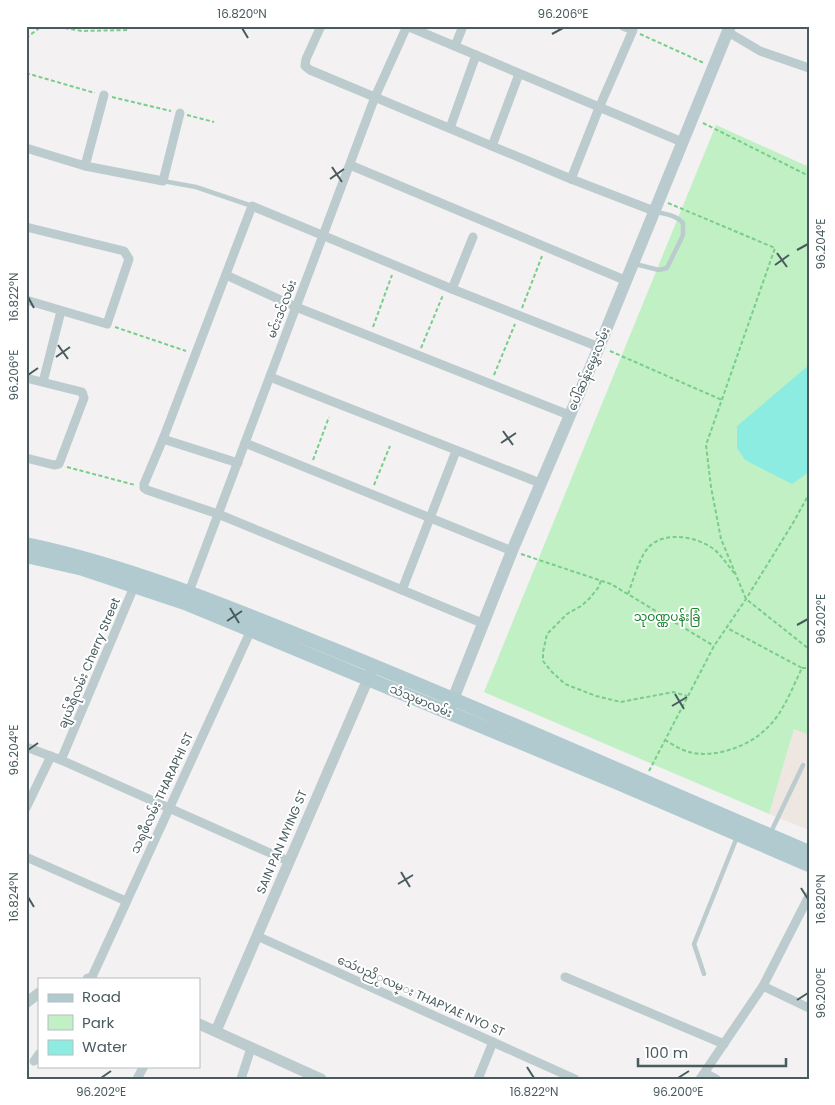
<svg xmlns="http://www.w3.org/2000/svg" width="835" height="1105" viewBox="0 0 835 1105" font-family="Poppins,'Noto Sans Myanmar',sans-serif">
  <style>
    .commercial { fill: #eee6e1 }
    .green { fill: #c0f0c4 }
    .water { fill: #8dece2 }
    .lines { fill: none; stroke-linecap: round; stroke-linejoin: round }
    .path { stroke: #78ce89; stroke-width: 2; stroke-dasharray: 4 2.5; stroke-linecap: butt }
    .service { stroke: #bccbcd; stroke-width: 4.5 }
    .minor { stroke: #bccbcd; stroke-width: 9 }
    .tertiary { stroke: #bccbcd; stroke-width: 11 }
    .secondary { stroke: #bacbcf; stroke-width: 12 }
    .primary { stroke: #b1cacf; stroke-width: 14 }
    .ticks { fill: none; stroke: #485b5e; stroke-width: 2 }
    .labels { text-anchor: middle; stroke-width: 4; stroke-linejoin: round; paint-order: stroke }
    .street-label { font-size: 12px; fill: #485b5e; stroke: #fff }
    .park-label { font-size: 12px; fill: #18812b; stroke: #fff }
    .neatline { fill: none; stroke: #485b5e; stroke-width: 2 }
    .ticks-label { font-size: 12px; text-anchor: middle; fill: #485b5e }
  </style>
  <rect width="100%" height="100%" fill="#f3f1f2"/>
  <path class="commercial" d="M 794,728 L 809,735 L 809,830 L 769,814 Z"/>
  <path class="green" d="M 716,125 L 809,167 L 809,735 L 794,729 L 769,814 L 484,692 Z"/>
  <path class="water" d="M 809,365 L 809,472 L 792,484 L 745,460 L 737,448 L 737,426 Z"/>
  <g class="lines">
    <g class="path">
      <path d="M 52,26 L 82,31 L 129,30"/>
      <path d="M 640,34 L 704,63"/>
      <path d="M 26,38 L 42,26"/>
      <path d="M 26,73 L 95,93"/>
      <path d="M 112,97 L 171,111"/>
      <path d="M 187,115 L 214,122"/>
      <path d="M 703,123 L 809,176"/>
      <path d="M 668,203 L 775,248 L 706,445 L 711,487 L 721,539 L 746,599 L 809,649"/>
      <path d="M 522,308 L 542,256"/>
      <path d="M 115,327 L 186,351"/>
      <path d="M 373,327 L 392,275"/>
      <path d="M 421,348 L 443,295"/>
      <path d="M 610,351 L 722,400"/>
      <path d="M 494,375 L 515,324"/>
      <path d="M 313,460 L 329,417"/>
      <path d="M 67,467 L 135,485"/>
      <path d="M 374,485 L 390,446"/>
      <path d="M 521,554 L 611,584 L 714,646"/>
      <path d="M 601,581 L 598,588 L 589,599 L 581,606 L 567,614 L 547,634 L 543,652 L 543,661 L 551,671 L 565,684 L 596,696 L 621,702 L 673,692 L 687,696"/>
      <path d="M 628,594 C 633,581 639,558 648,548 C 664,529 703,537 718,553 C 724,559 729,567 735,574"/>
      <path d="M 802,668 L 809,668"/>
      <path d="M 665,740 C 672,744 681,750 689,752 C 714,759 750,746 767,728 C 784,712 792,688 802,668 L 727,628"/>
      <path d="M 649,771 L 714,646 L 746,599 L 793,523 L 809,494"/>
    </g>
    <g class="service">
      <path d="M 163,181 L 196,187 L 252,206"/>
      <path d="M 635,264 L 659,270 L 667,268 L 683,235 L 683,223 C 676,215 666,214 656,212"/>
      <path d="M 770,834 L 803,765"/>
      <path d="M 704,974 L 694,944 L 737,837"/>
    </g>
    <g class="minor">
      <path d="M 321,26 L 306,59 L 305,66 L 310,70 L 571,179 L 654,211"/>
      <path d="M 407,26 L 682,142"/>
      <path d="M 728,32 L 760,51 L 809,68"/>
      <path d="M 455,46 L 463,26"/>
      <path d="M 450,128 L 476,55"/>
      <path d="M 492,146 L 519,74"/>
      <path d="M 26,148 L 85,166 L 163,181 L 180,113"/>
      <path d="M 350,165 L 627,281"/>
      <path d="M 85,166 L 104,95"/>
      <path d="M 571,179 L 599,108 L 633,30 L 623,26"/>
      <path d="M 26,227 L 124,251 L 129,259 L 107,324 L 26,300"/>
      <path d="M 226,275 L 296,307 L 569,415"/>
      <path d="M 452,289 L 473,237"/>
      <path d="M 270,377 L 540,483"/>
      <path d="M 26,378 L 82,392 L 84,398 L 59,464 L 54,465 L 26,458"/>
      <path d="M 43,382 L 61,311"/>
      <path d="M 163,439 L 238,463"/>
      <path d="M 245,443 L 512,551"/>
      <path d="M 402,590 L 456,451"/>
      <path d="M 187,597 L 375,97 L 407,26"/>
      <path d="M 482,623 L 218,514 L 147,490 L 144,488 L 144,484 L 163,439 L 252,206 L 452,289 L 599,347"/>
      <path d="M 26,747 L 61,760 L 288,861"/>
      <path d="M 61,760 L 136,582"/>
      <path d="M 26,808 L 51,756"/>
      <path d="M 26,857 L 126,901"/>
      <path d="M 257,936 L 575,1079"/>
      <path d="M 565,977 L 724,1044"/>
      <path d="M 91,979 L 252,628"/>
      <path d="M 763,986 L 809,1008"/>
      <path d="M 34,1061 L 39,1054"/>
      <path d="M 705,1073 L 716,1079"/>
      <path d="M 137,1079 L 144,1066"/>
      <path d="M 241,1079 L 251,1048"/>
      <path d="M 478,1079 L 493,1042"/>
      <path d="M 700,1079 L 763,986 L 809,896"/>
    </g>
    <g class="tertiary">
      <path d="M 88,979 L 92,979"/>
      <path d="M 26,1003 L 39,993"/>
      <path d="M 199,1024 L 321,1079"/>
      <path d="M 216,1031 L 374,665"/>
    </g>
    <path class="secondary" d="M 450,707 L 512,551 L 599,347 L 730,26"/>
    <g class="primary">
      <path d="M 26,544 C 131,566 231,608 330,648 C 491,713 649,784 809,852"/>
      <path d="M 26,556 L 83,569 L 185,603 L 618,783 L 809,865"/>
    </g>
  </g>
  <path class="ticks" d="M 242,28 L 248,38M 552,34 L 563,28M 332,167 L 342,182M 330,179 L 344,169M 797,250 L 808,244M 777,253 L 787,267M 775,265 L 789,255M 28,297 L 34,308M 58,345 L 68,359M 56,357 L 70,347M 28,375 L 38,368M 503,431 L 513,445M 501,443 L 516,433M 230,608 L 239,623M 227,621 L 242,611M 797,625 L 808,619M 675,694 L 684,709M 672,706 L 687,697M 28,750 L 38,743M 401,872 L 410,887M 398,884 L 413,875M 801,888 L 808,899M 28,897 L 34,907M 797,1000 L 808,993M 527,1067 L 534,1078M 101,1078 L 111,1071M 678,1078 L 689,1071"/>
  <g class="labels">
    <g class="street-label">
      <text transform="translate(282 309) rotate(-69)" y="4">မင်းဒင်လမ်း</text>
      <text transform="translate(589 369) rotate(-67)" y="4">ပေါ်ဆန်းမွှေးလမ်း</text>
      <text transform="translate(89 663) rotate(-67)" y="4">ချယ်ရီလမ်း Cherry Street</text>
      <text transform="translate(421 701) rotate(23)" y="4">သံသုမာလမ်း</text>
      <text transform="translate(162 793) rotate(-65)" y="4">သရဖီလမ်း THARAPHI ST</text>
      <text transform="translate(282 842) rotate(-67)" y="4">SAIN PAN MYING ST</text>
      <text transform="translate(421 996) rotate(24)" y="4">သေဴပညိႂလမ္း THAPYAE NYO ST</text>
    </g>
    <g class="park-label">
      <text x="667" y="621">သုဝဏ္ဏပန်းခြံ</text>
    </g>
  </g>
  <rect width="835" height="1105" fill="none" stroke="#ffffff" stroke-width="55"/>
  <rect x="38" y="978" width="162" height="90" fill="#ffffff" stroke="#b6bdbf"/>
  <rect x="48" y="994" width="25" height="8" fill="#b1cacf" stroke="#b6bdbf"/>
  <text x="82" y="1002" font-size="15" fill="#485b5e">Road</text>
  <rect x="48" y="1015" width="25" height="15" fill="#c0f0c4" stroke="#b6bdbf"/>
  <text x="82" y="1028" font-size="15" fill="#485b5e">Park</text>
  <rect x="48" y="1040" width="25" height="15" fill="#8dece2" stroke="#b6bdbf"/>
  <text x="82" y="1052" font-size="15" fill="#485b5e">Water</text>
  <path d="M638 1058v8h148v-8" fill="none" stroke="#485b5e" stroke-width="2.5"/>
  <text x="645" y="1058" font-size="15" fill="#485b5e" stroke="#ffffff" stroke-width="4" paint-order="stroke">100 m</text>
  <rect x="28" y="28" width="780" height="1050" class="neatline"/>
  <g class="ticks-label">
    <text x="242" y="18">16.820°N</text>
    <text x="563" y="18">96.206°E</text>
    <text transform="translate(821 244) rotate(-90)" y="4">96.204°E</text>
    <text transform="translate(14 297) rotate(-90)" y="4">16.822°N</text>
    <text transform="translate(14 375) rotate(-90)" y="4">96.206°E</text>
    <text transform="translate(821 619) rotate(-90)" y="4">96.202°E</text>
    <text transform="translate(14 750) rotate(-90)" y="4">96.204°E</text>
    <text transform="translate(14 897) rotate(-90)" y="4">16.824°N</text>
    <text transform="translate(821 899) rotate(-90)" y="4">16.820°N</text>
    <text transform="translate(821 993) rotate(-90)" y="4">96.200°E</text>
    <text x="101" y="1096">96.202°E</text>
    <text x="534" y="1096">16.822°N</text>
    <text x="678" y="1096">96.200°E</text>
  </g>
</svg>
